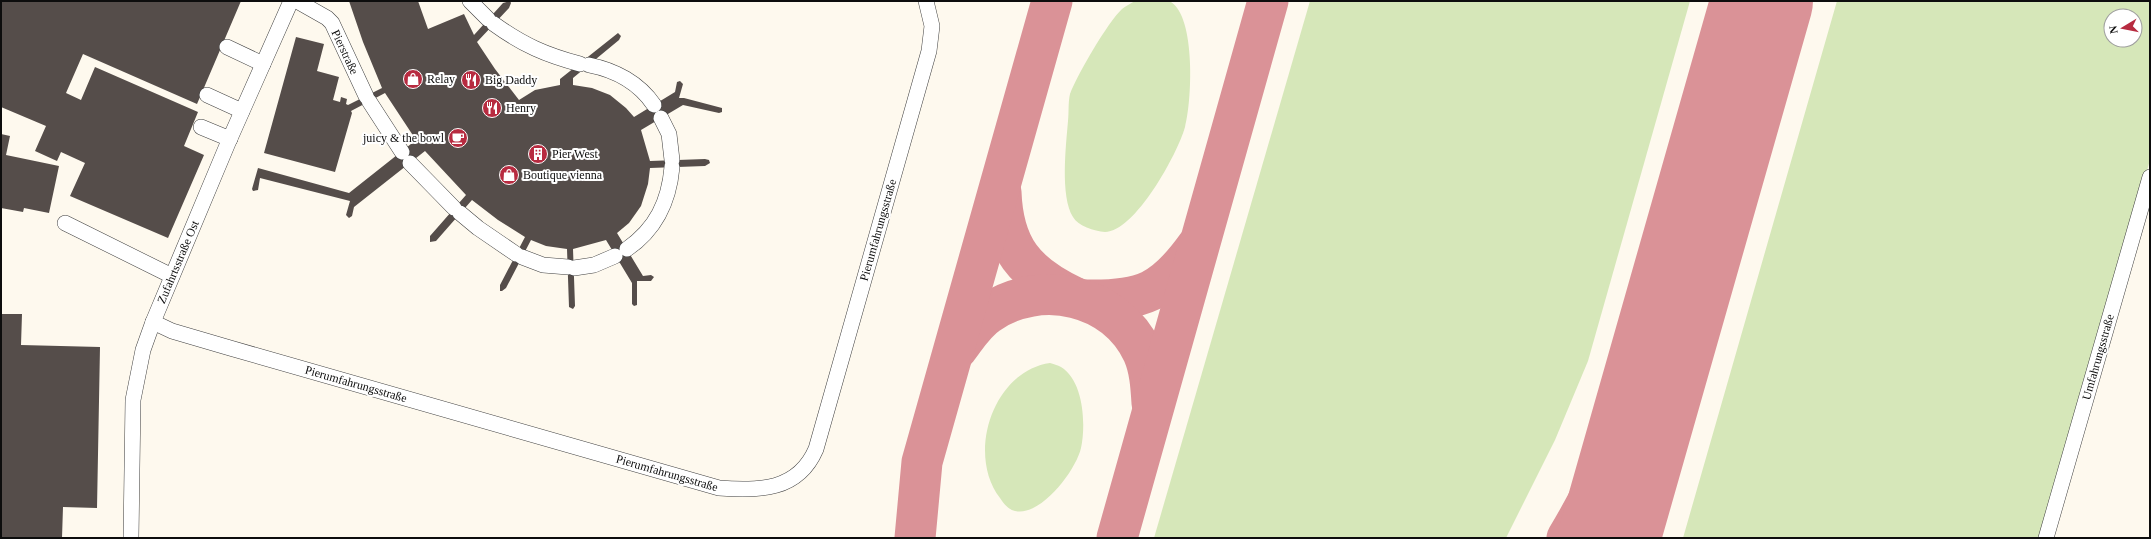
<svg xmlns="http://www.w3.org/2000/svg" width="2151" height="539" viewBox="0 0 2151 539" font-family="Georgia,serif">
  <style>
    .green { fill: #d6e7b9; fill-rule: evenodd }
    .lines { fill: none; stroke-linecap: round; stroke-linejoin: round }
    .taxiway { stroke: #da9297; stroke-width: 41 }
    .runway { stroke: #da9297; stroke-width: 102 }
    .building { fill: #554d4a }
    .minor-casing { stroke: #404040; stroke-width: 16 }
    .minor { stroke: #fff; stroke-width: 15 }
    .labels { text-anchor: middle; stroke-width: 4; stroke-linejoin: round; paint-order: stroke }
    .street-label { font-size: 12px; fill: #0d0d0d; stroke: #fff }
    .poi-label { font-size: 12px; fill: #0d0d0d; stroke: #fff; text-anchor: start }
  </style>
  <rect width="100%" height="100%" fill="#fef9ee"/>
  <g class="green">
    <path d="M 1135,1 C 1143,1 1165,0 1171,2 C 1196,18 1192,102 1185,127 C 1178,153 1135,232 1105,232 C 1094,231 1078,226 1073,217 C 1060,196 1066,145 1068,121 C 1069,113 1068,102 1070,94 C 1077,75 1108,22 1122,9 C 1126,6 1131,3 1135,1 Z"/>
    <path d="M 1310,1 L 1690,1 L 1588,361 L 1555,440 L 1506,538 L 1154,538 Z"/>
    <path d="M 1837,1 L 2150,1 L 2150,160 L 2043,538 L 1683,538 ZM 2111,16 L 2135,16 L 2135,40 L 2111,40 Z"/>
    <path d="M 1050,363 C 1053,364 1058,365 1061,367 C 1084,381 1086,425 1081,448 C 1076,470 1041,517 1015,511 C 1009,510 1003,503 1000,498 C 966,454 993,371 1050,363 Z"/>
  </g>
  <g class="lines">
    <g class="taxiway">
      <path d="M 1719,152 L 1743,1"/>
      <path d="M 1001,192 C 1003,248 1025,274 1074,297"/>
      <path d="M 1087,300 C 1143,301 1164,292 1197,246"/>
      <path d="M 957,349 C 967,336 975,322 989,313 C 1040,278 1116,294 1143,353 C 1150,369 1151,386 1152,403"/>
      <path d="M 915,538 L 922,462 L 1052,1"/>
      <path d="M 1117,538 L 1268,1"/>
      <path d="M 1567,538 C 1614,460 1646,377 1679,292"/>
    </g>
    <path class="runway" d="M 1609,538 L 1762,1"/>
  </g>
  <g class="building">
    <path d="M 1,1 L 241,1 L 197,104 L 83,54 L 66,93 L 81,100 L 95,67 L 198,112 L 184,146 L 204,155 L 168,238 L 70,196 L 85,163 L 61,152 L 57,161 L 35,151 L 46,126 L 1,107 Z"/>
    <path d="M 349,1 L 418,1 L 428,29 L 464,14 L 474,35 L 503,3 L 510,1 L 511,3 L 509,8 L 477,42 L 495,69 L 519,100 L 535,90 L 560,85 L 560,79 L 618,33 L 621,36 L 619,40 L 573,78 L 573,85 L 592,88 L 610,95 L 626,108 L 634,117 L 675,92 L 677,82 L 680,81 L 683,84 L 679,98 L 684,98 L 722,108 L 722,112 L 719,113 L 683,105 L 641,130 L 650,161 L 705,159 L 709,160 L 710,163 L 705,166 L 650,168 L 648,184 L 641,206 L 629,223 L 617,233 L 643,276 L 651,275 L 654,277 L 651,281 L 637,281 L 637,305 L 634,306 L 632,304 L 632,283 L 606,240 L 573,249 L 575,306 L 573,309 L 569,307 L 567,249 L 546,246 L 531,240 L 506,288 L 502,291 L 500,291 L 500,285 L 525,237 L 498,220 L 472,200 L 436,241 L 430,242 L 430,236 L 466,195 L 425,151 L 354,207 L 352,216 L 349,218 L 346,215 L 350,201 L 260,178 L 258,190 L 253,191 L 252,189 L 258,168 L 349,193 L 416,140 L 385,93 L 351,111 L 352,113 L 335,172 L 264,153 L 296,37 L 324,44 L 317,71 L 339,77 L 333,100 L 340,102 L 341,97 L 347,99 L 346,104 L 348,105 L 382,88 L 363,42 Z"/>
    <path d="M 1,134 L 10,136 L 6,155 L 59,166 L 49,213 L 24,208 L 23,212 L 1,208 Z"/>
    <path d="M 1,314 L 22,314 L 21,345 L 100,347 L 97,508 L 63,507 L 62,538 L 1,538 Z"/>
  </g>
  <g class="lines">
    <g class="minor-casing">
      <g id="minor">
        <path d="M 297,1 L 327,18 L 332,23 L 366,96"/>
        <path d="M 470,1 L 488,19"/>
        <path d="M 494,24 C 523,45 546,55 580,64"/>
        <path d="M 227,47 L 263,64"/>
        <path d="M 589,65 C 615,70 639,83 654,105"/>
        <path d="M 207,95 L 242,111"/>
        <path d="M 369,101 L 402,152"/>
        <path d="M 661,118 L 669,134 L 672,160"/>
        <path d="M 201,127 L 230,139"/>
        <path d="M 410,163 L 454,208"/>
        <path d="M 460,213 L 478,228 L 516,254"/>
        <path d="M 65,223 L 172,276"/>
        <path d="M 627,249 C 656,229 669,202 672,167"/>
        <path d="M 522,257 L 543,265 L 568,267"/>
        <path d="M 574,268 L 594,265 L 615,256"/>
        <path d="M 153,322 L 172,331 L 230,348 L 719,488 C 759,491 798,491 816,449 L 929,51 L 932,26 L 926,1"/>
        <path d="M 131,538 L 133,400 L 143,350 L 153,322 L 228,143 L 291,1"/>
        <path d="M 2046,538 L 2150,177"/>
      </g>
    </g>
    <use href="#minor" class="minor"/>
  </g>
  <defs>
    <g id="shop-disc" transform="scale(1)"><circle r="9.5" fill="#b72b40" stroke="#fff"/><path d="M-5-2.5h2.3a2.7 3.5 0 0 1 5.4 0H5L5.5 6h-11ZM-1.5-2.5h3a1.5 2.3 0 0 0-3 0Z" fill="#fff"/></g>
    <g id="restaurant-disc" transform="scale(1)"><circle r="9.5" fill="#b72b40" stroke="#fff"/><path d="M-5-6h1v4h1v-4h1v4h1v-4h1v5L-1.5 .5V6h-2V.5L-5-1ZM5-6V6H3V1.5H1.5Q1.5-4 5-6Z" fill="#fff"/></g>
    <g id="cafe-disc" transform="scale(1)"><circle r="9.5" fill="#b72b40" stroke="#fff"/><path d="M-5.5-4.5H6V0H3Q3 3.5 0 3.5H-2.5Q-5.5 3.5-5.5 0ZM3-3.2v2h1.7v-2ZM-6 4.5H4V6H-6Z" fill="#fff"/></g>
    <g id="building-disc" transform="scale(1)"><circle r="9.5" fill="#b72b40" stroke="#fff"/><path d="M-4-6H4V6H1V3H-1V6H-4ZM-2.5-4.3h1.7v1.8h-1.7ZM.8-4.3h1.7v1.8H.8ZM-2.5-1h1.7V.8h-1.7ZM.8-1h1.7V.8H.8Z" fill="#fff"/></g>
  </defs>
  <g fill-rule="evenodd">
    <use href="#shop-disc" x="413" y="79"/>
    <use href="#restaurant-disc" x="471" y="80"/>
    <use href="#restaurant-disc" x="492" y="108"/>
    <use href="#cafe-disc" x="458" y="138"/>
    <use href="#building-disc" x="538" y="154"/>
    <use href="#shop-disc" x="509" y="175"/>
  </g>
  <g class="labels">
    <g class="street-label">
      <text transform="translate(345 52) rotate(65)" y="4">Pierstraße</text>
      <text transform="translate(878 230) rotate(-74)" y="4">Pierumfahrungsstraße</text>
      <text transform="translate(178 262) rotate(-67)" y="4">Zufahrtsstraße Ost</text>
      <text transform="translate(2098 357) rotate(-74)" y="4">Umfahrungsstraße</text>
      <text transform="translate(356 384) rotate(16)" y="4">Pierumfahrungsstraße</text>
      <text transform="translate(667 473) rotate(16)" y="4">Pierumfahrungsstraße</text>
    </g>
    <g class="poi-label">
      <text x="427" y="83">Relay</text>
      <text x="485" y="84">Big Daddy</text>
      <text x="506" y="112">Henry</text>
      <text x="444" y="142" text-anchor="end">juicy &amp; the bowl</text>
      <text x="552" y="158">Pier West</text>
      <text x="523" y="179">Boutique vienna</text>
    </g>
  </g>
  <rect width="2151" height="539" fill="none" stroke="#0d0d0d" stroke-width="4"/>
  <g transform="translate(2123 28) rotate(260)"><circle r="19" fill="#ffffff" stroke="#9e9e9e"/>
  <path d="M0-3L7 15L0 10L-7 15Z" fill="#b72b40"/>
  <text y="-6" font-size="11" font-weight="bold" text-anchor="middle" fill="#0d0d0d">N</text>
  </g>
</svg>
